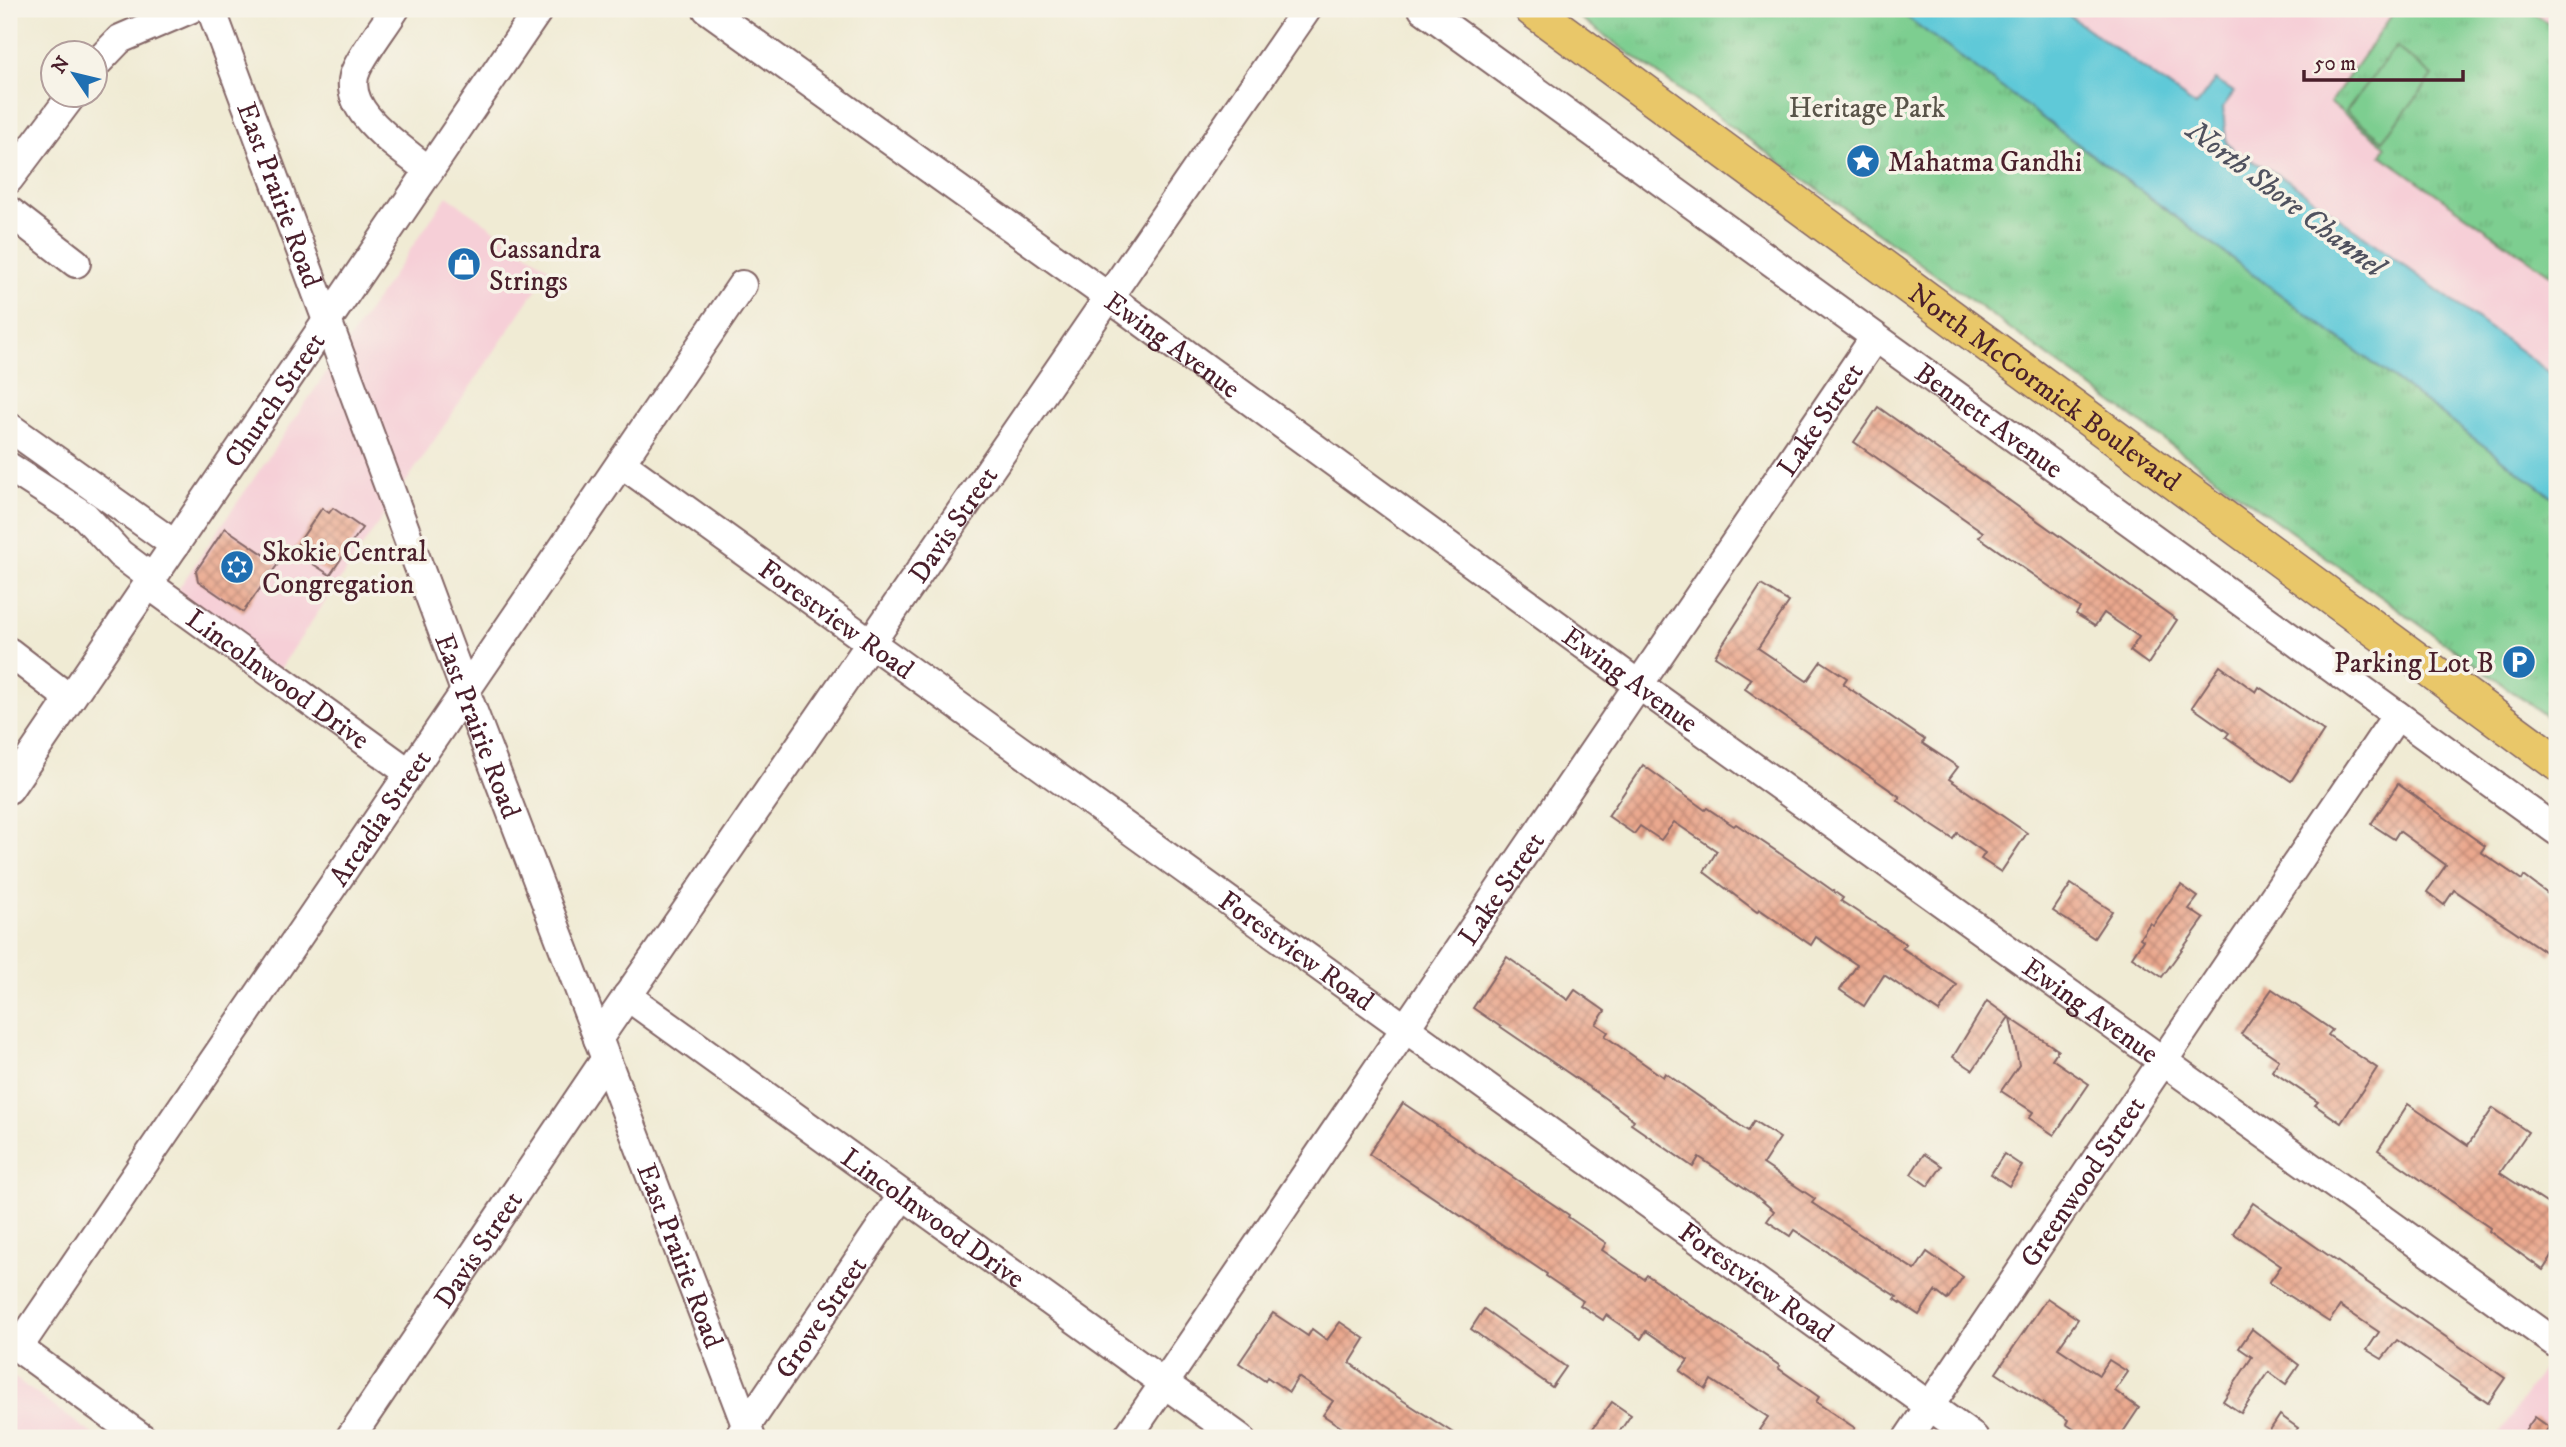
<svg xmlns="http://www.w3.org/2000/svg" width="2566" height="1447" viewBox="0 0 2566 1447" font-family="'IM FELL DW Pica',serif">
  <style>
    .built { fill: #f6cfd7 }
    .grass { fill: url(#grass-tufts); stroke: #64765e; stroke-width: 2 }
    .pitch { fill: #7dce90; stroke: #64765e; stroke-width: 2 }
    .water { fill: #5ec9d8; stroke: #547482; stroke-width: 2 }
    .building { fill: url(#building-cross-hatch) }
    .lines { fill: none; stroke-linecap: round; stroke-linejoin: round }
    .minor-casing { stroke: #846666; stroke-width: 32 }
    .major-casing { stroke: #846666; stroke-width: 38 }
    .minor { stroke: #fff; stroke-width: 28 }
    .major { stroke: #e9c769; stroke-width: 35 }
    .labels { text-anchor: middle; stroke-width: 7; stroke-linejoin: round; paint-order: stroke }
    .park-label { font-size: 28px; fill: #595449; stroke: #f7f3e8 }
    .poi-label { font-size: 28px; fill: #4a1f2b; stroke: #f7f3e8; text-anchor: start }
    .street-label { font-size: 28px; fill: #4a1f2b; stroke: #f7f3e8 }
    .water-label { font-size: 30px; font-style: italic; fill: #50525f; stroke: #f7f3e8 }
  </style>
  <defs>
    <pattern id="grass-tufts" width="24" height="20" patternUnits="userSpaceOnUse" patternTransform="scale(1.75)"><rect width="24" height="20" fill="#7dce90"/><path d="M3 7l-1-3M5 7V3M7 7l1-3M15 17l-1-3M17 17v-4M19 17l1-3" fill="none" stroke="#6eb07c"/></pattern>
    <pattern id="building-cross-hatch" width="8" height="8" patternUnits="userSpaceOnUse" patternTransform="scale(1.75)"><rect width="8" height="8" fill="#eaa88e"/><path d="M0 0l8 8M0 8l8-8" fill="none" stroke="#c08874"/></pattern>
  </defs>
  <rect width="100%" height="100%" fill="#f7f3e8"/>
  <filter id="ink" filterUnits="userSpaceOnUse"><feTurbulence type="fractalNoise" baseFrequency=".0143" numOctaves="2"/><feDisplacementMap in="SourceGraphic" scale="14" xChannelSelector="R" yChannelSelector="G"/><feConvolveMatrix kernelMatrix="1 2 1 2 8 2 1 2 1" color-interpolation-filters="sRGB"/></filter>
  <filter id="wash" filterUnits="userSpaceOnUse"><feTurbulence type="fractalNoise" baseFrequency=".00686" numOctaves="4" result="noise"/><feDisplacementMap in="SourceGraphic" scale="28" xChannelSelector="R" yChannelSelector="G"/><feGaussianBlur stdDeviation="1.57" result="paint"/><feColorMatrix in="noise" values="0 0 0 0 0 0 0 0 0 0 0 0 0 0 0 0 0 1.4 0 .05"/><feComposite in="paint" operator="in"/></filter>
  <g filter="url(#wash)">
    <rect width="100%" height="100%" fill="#f0ebd4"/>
    <g class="built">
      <path d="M 2060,9 L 2557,9 L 2557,378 L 2288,180 L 2234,151 L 2226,142 L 2223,107 L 2234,93 L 2197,107 Z"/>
      <path d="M 447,196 L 550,269 L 277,673 L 172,598 Z"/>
      <path d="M 2557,1348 L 2557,1438 L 2496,1438 Z"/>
      <path d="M 9,1374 L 98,1438 L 9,1438 Z"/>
    </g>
    <g class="grass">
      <path d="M 1568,9 L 1896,9 L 2557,500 L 2557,724 Z"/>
      <path d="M 2396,9 L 2528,9 L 2557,30 L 2557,279 L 2381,155 L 2386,146 L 2330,103 Z"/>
    </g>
    <path class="pitch" d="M 2396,47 L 2433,76 L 2383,140 L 2346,111 Z"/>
    <path class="water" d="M 1896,9 L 2060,9 L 2196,106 L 2215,80 L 2234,92 L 2223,107 L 2226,142 L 2234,151 L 2288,180 L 2557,378 L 2557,500 Z"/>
    <g id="blocks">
      <g class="building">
        <path d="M 1878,407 L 2177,620 L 2148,664 L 2130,651 L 2139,637 L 2104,613 L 2095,626 L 2076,614 L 2080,608 L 1979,537 L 1983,532 L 1854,442 Z"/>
        <path d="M 322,508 L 329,513 L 333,508 L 362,528 L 330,575 L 293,551 Z"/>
        <path d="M 225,528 L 278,564 L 243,612 L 198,581 L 196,571 Z"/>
        <path d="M 1761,585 L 1789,602 L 1758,648 L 1807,681 L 1821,661 L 1847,678 L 1843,684 L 1925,740 L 1922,743 L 1958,767 L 1949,779 L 2027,833 L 2001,872 L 1981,859 L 1985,853 L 1957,833 L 1953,839 L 1933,826 L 1897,800 L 1900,797 L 1745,689 L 1751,679 L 1715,656 Z"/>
        <path d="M 2220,666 L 2256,692 L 2259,687 L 2324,731 L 2291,781 L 2226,737 L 2229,733 L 2192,707 Z"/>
        <path d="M 1643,765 L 1705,810 L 1707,808 L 1734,826 L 1736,824 L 1791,861 L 1843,898 L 1841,901 L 1906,944 L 1902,948 L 1957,985 L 1939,1012 L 1884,975 L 1864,1006 L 1840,990 L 1857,965 L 1816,937 L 1811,945 L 1759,909 L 1757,912 L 1704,872 L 1717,851 L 1674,822 L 1661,840 L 1640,826 L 1634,834 L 1608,816 Z"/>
        <path d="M 2398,784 L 2485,846 L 2481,852 L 2522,880 L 2524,876 L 2557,901 L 2557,945 L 2550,955 L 2454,890 L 2444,905 L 2427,892 L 2446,865 L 2399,831 L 2394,839 L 2371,824 Z"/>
        <path d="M 2071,884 L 2112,911 L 2094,938 L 2053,911 Z"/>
        <path d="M 2181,885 L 2198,897 L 2189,909 L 2204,919 L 2162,977 L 2132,957 L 2143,940 L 2140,938 L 2150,923 L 2153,925 Z"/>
        <path d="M 1507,957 L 1568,1000 L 1575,990 L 1605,1011 L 1596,1024 L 1608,1032 L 1605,1036 L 1663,1077 L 1665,1073 L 1748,1131 L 1754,1121 L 1780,1138 L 1763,1164 L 1815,1199 L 1812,1203 L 1915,1270 L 1927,1252 L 1963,1277 L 1947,1300 L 1935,1291 L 1919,1315 L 1895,1299 L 1897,1297 L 1794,1230 L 1790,1236 L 1767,1221 L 1774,1211 L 1755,1195 L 1699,1157 L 1693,1167 L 1631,1124 L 1634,1120 L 1602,1096 L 1473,1008 Z"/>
        <path d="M 2272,989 L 2332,1030 L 2328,1035 L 2377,1068 L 2341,1123 L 2315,1105 L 2318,1102 L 2272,1071 L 2279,1060 L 2241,1034 Z"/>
        <path d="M 1987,1001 L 2009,1017 L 1973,1070 L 1953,1057 Z"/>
        <path d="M 2010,1018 L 2058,1050 L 2052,1059 L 2089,1084 L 2054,1135 L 2029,1118 L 2033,1112 L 2001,1091 L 2019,1065 Z"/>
        <path d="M 1403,1103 L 1569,1215 L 1568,1217 L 1606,1243 L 1602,1250 L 1644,1279 L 1647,1275 L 1780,1366 L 1778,1368 L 1819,1397 L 1816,1402 L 1855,1428 L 1848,1438 L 1772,1438 L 1759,1430 L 1768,1417 L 1711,1380 L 1706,1389 L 1680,1371 L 1688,1360 L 1646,1331 L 1641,1339 L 1606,1315 L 1603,1320 L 1580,1305 L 1583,1301 L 1546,1276 L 1547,1274 L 1369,1154 Z"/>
        <path d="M 2408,1104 L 2468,1145 L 2493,1108 L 2528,1132 L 2500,1173 L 2557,1210 L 2557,1248 L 2543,1270 L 2489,1231 L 2490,1228 L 2378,1150 Z"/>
        <path d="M 1924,1154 L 1942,1166 L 1928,1186 L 1911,1174 Z"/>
        <path d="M 2004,1154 L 2022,1166 L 2009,1186 L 1991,1174 Z"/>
        <path d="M 2253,1203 L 2505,1378 L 2488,1403 L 2397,1340 L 2382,1359 L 2367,1350 L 2379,1332 L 2340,1306 L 2329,1322 L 2269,1283 L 2281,1266 L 2233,1233 Z"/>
        <path d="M 2047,1298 L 2078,1319 L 2058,1348 L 2099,1375 L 2109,1360 L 2128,1372 L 2115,1391 L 2139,1408 L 2119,1438 L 2087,1438 L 2066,1424 L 2068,1420 L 1996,1373 Z"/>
        <path d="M 1484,1309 L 1566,1367 L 1552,1387 L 1471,1329 Z"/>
        <path d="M 1273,1313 L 1308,1336 L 1312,1329 L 1327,1340 L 1340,1322 L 1365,1339 L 1350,1363 L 1379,1385 L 1461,1438 L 1357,1438 L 1323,1415 L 1333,1401 L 1298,1377 L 1289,1392 L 1267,1377 L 1265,1381 L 1239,1363 Z"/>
        <path d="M 2252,1329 L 2299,1365 L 2286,1384 L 2269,1372 L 2241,1413 L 2223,1401 L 2252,1357 L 2239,1348 Z"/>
        <path d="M 1612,1402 L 1631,1415 L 1615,1438 L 1586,1438 Z"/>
        <path d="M 2280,1415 L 2298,1428 L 2291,1438 L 2265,1438 Z"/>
        <path d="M 2535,1417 L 2549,1427 L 2541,1438 L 2520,1438 Z"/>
      </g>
    </g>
  </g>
  <g filter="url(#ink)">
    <use href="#blocks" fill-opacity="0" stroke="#846666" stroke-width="2"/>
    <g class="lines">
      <g class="minor-casing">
        <g id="minor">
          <path id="s1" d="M 211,9 L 464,688 L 751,1438"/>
          <path d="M 395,9 C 383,28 367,48 357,68 C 336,109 402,148 429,171"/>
          <path id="s2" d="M 707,9 L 1107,296 L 1639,685 L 2557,1344"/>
          <path id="s3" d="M 1423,9 L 2557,831"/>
          <path d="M 94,66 L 120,39 L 190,9"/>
          <path d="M 9,179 L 73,94"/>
          <path d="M 9,211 L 76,263"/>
          <path d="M 9,427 L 175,545"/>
          <path id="s4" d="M 621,463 L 1974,1438"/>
          <path d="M 9,467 L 85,516 L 120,554 L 152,578"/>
          <path id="s5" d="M 148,584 L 408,772"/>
          <path d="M 9,652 L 70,699"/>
          <path id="s6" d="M 9,789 L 539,9"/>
          <path id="s7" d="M 627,996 L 1240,1438"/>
          <path id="s8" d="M 598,1039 L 1307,9"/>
          <path d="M 9,1341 L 142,1438"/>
          <path id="s9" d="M 18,1348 L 742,285"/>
          <path id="s10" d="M 739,1437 L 902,1196"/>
          <path id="s11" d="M 350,1438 L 605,1060"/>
          <path id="s12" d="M 1127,1438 L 1875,337"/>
          <path id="s13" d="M 1908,1438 L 2397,715"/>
        </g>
      </g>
      <g class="major-casing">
        <g id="major">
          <path id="s14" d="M 1532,9 L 2557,763"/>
        </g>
      </g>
      <use href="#minor" class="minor"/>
      <use href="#major" class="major"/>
    </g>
  </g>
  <defs>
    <g id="sight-disc" transform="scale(1.75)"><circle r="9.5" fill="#1f6fb2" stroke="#f7f3e8"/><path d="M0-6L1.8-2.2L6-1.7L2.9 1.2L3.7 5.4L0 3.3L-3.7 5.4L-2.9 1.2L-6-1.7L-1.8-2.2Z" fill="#fff"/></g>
    <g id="shop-disc" transform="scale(1.75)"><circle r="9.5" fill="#1f6fb2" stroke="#f7f3e8"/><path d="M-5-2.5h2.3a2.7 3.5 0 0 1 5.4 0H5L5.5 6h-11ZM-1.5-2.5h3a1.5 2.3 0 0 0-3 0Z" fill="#fff"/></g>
    <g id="synagogue-disc" transform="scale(1.75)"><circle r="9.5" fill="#1f6fb2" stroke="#f7f3e8"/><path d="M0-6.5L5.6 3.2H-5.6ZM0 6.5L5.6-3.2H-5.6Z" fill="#fff"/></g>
    <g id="parking-disc" transform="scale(1.75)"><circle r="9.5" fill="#1f6fb2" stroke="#f7f3e8"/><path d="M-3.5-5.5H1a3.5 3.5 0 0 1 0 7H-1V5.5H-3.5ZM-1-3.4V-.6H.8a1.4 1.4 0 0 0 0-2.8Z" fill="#fff"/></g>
  </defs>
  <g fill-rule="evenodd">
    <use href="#sight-disc" x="1863" y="161"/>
    <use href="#shop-disc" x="464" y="264"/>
    <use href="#synagogue-disc" x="237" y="567"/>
    <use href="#parking-disc" x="2519" y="662"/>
  </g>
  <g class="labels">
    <g class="park-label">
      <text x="1867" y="117">Heritage Park</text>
    </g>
    <g class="poi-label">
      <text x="1888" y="171">Mahatma Gandhi</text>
      <text x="489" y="258">Cassandra<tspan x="489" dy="32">Strings</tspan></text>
      <text x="262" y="561">Skokie Central<tspan x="262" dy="32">Congregation</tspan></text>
      <text x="2494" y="672" text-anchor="end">Parking Lot B</text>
    </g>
    <g class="street-label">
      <text dy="10" stroke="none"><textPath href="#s1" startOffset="198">East Prairie Road</textPath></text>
      <text dy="10" stroke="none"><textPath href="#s2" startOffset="574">Ewing Avenue</textPath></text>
      <text dy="10" stroke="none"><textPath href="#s14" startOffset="637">North McCormick Boulevard</textPath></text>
      <text dy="10" stroke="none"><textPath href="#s6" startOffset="471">Church Street</textPath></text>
      <text dy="10" stroke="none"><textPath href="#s12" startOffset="1232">Lake Street</textPath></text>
      <text dy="10" stroke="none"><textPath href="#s3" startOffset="700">Bennett Avenue</textPath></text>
      <text dy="10" stroke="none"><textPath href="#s8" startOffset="625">Davis Street</textPath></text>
      <text dy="10" stroke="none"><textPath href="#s4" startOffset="266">Forestview Road</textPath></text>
      <text dy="10" stroke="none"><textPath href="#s5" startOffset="161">Lincolnwood Drive</textPath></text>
      <text dy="10" stroke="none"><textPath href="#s2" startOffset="1141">Ewing Avenue</textPath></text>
      <text dy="10" stroke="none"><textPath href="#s1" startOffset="765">East Prairie Road</textPath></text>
      <text dy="10" stroke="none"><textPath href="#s9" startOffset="642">Arcadia Street</textPath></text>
      <text dy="10" stroke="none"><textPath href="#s12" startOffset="665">Lake Street</textPath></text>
      <text dy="10" stroke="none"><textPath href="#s4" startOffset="833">Forestview Road</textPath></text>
      <text dy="10" stroke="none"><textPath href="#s2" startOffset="1708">Ewing Avenue</textPath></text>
      <text dy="10" stroke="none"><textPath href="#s13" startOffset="310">Greenwood Street</textPath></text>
      <text dy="10" stroke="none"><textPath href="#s7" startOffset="378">Lincolnwood Drive</textPath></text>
      <text dy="10" stroke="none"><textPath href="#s11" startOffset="228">Davis Street</textPath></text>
      <text dy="10" stroke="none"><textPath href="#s1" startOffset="1332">East Prairie Road</textPath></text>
      <text dy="10" stroke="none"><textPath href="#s4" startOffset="1400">Forestview Road</textPath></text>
      <text dy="10" stroke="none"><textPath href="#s10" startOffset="145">Grove Street</textPath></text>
    </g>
    <g class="water-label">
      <text transform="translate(2286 198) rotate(37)" y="10">North Shore Channel</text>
    </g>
  </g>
  <rect width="2566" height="1447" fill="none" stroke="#f7f3e8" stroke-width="35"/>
  <g transform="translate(74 74) rotate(305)"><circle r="33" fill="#f7f3e8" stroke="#b29e9c" stroke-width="2"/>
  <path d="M0-5L12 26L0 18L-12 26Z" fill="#1f6fb2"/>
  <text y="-10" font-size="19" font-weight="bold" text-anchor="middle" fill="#4a1f2b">N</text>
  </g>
  <path d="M2304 70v10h159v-10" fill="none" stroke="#4a1f2b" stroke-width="3.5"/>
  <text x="2314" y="70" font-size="21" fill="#4a1f2b" stroke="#f7f3e8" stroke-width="5" paint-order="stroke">50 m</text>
</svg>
